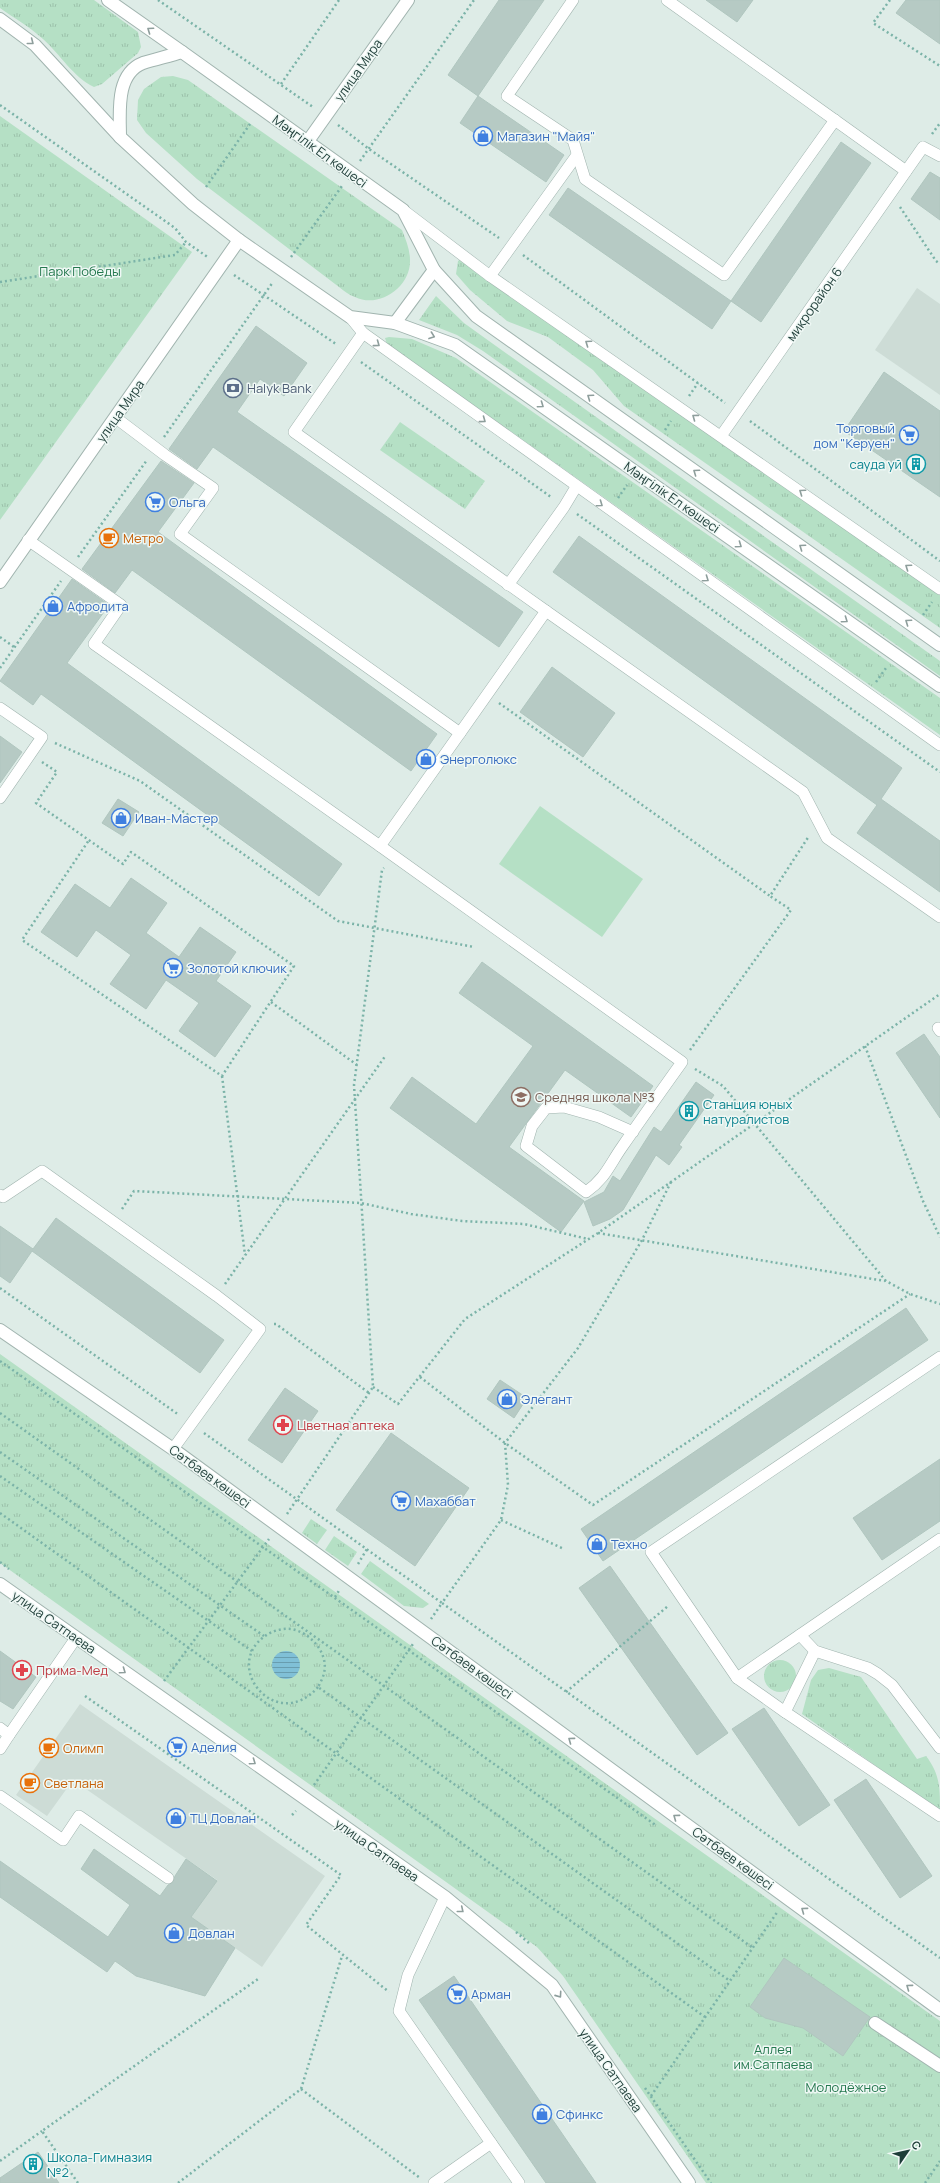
<svg xmlns="http://www.w3.org/2000/svg" width="940" height="2183" viewBox="0 0 940 2183" font-family="Manrope,sans-serif">
  <style>
    .built { fill: #cddcd6 }
    .grass { fill: url(#grass-tufts) }
    .garden { fill: #b5e0c5 }
    .water { fill: url(#water-rules) }
    .building { fill: #b6cac4; stroke: #b0c6bf }
    .lines { fill: none; stroke-linecap: round; stroke-linejoin: round }
    .service-casing { stroke: #a1b4af; stroke-width: 12 }
    .minor-casing { stroke: #a1b4af; stroke-width: 14 }
    .tertiary-casing { stroke: #a1b4af; stroke-width: 14 }
    .path { stroke: #7bb3a8; stroke-width: 2.5; stroke-dasharray: 2 3; stroke-linecap: butt }
    .service { stroke: #fff; stroke-width: 11 }
    .minor { stroke: #fff; stroke-width: 12 }
    .tertiary { stroke: #fff; stroke-width: 12 }
    .oneway { stroke: #8e9e9c }
    .labels { text-anchor: middle; stroke-width: 3; stroke-linejoin: round; paint-order: stroke }
    .street-label { font-size: 13px; fill: #1e3d38; stroke: #eff8f5 }
    .shop-label { font-size: 13px; fill: #366cbe; stroke: #eff8f5; text-anchor: start }
    .park-label { font-size: 13px; fill: #24784e; stroke: #eff8f5 }
    .service-label { font-size: 13px; fill: #4e5e75; stroke: #eff8f5; text-anchor: start }
    .culture-label { font-size: 13px; fill: #0d838f; stroke: #eff8f5; text-anchor: start }
    .food-label { font-size: 13px; fill: #c56008; stroke: #eff8f5; text-anchor: start }
    .education-label { font-size: 13px; fill: #785e54; stroke: #eff8f5; text-anchor: start }
    .health-label { font-size: 13px; fill: #be3a42; stroke: #eff8f5; text-anchor: start }
  </style>
  <defs>
    <pattern id="grass-tufts" width="24" height="20" patternUnits="userSpaceOnUse"><rect width="24" height="20" fill="#b5e0c5"/><path d="M3 7l-1-3M5 7V3M7 7l1-3M15 17l-1-3M17 17v-4M19 17l1-3" fill="none" stroke="#9bc1aa"/></pattern>
    <pattern id="water-rules" width="6" height="5" patternUnits="userSpaceOnUse"><rect width="6" height="5" fill="#80c0d7"/><path d="M0 2.5h6" fill="none" stroke="#689daf"/></pattern>
  </defs>
  <rect width="100%" height="100%" fill="#deece7"/>
  <g class="built">
    <path d="M 917,288 L 940,304 L 940,395 L 875,350 Z"/>
    <path d="M 80,1704 L 325,1876 L 262,1967 L 191,1917 L 217,1880 L 73,1780 L 47,1816 L 16,1795 Z"/>
  </g>
  <g class="grass">
    <path d="M 0,0 L 94,0 L 138,32 L 141,47 L 138,53 L 102,84 L 94,87 C 73,77 60,54 43,39 C 30,27 14,18 0,8 Z"/>
    <path d="M 173,76 L 188,80 L 402,230 C 406,240 410,250 410,260 C 411,287 379,309 355,297 C 349,295 344,291 339,287 L 197,179 L 146,133 L 137,120 L 138,100 L 144,89 L 161,77 Z"/>
    <path d="M 0,116 L 192,252 L 0,520 Z"/>
    <path d="M 462,258 L 490,276 L 940,595 L 940,628 L 624,406 L 593,370 L 548,337 L 507,321 L 470,290 L 456,274 L 458,261 Z"/>
    <path d="M 436,296 L 464,323 L 489,341 L 940,661 L 940,676 L 483,351 L 457,335 L 419,320 Z"/>
    <path d="M 389,337 L 412,339 L 456,358 L 940,698 L 940,735 L 387,344 L 385,338 Z"/>
    <path d="M 400,422 L 485,481 L 465,509 L 380,450 Z"/>
    <path d="M 0,1354 L 940,2021 L 940,2183 L 706,2183 L 563,1976 L 537,1947 L 0,1563 Z"/>
    <path d="M 311,1519 L 327,1530 L 317,1544 L 302,1533 Z"/>
    <path d="M 334,1536 L 357,1552 L 348,1566 L 325,1550 Z"/>
    <path d="M 370,1561 L 429,1604 L 423,1608 L 404,1606 L 361,1574 Z"/>
    <circle cx="780" cy="1676" r="16"/>
    <path d="M 829,1668 L 861,1677 L 917,1759 L 926,1756 C 940,1774 940,1788 940,1811 L 802,1714 L 811,1680 L 818,1670 Z"/>
  </g>
  <path class="garden" d="M 540,806 L 643,879 L 602,937 L 499,864 Z"/>
  <circle class="water" cx="286" cy="1665" r="14"/>
  <g class="building">
    <path d="M 499,0 L 544,0 L 478,96 L 448,75 Z"/>
    <path d="M 706,0 L 753,0 L 737,22 Z"/>
    <path d="M 906,0 L 940,0 L 940,44 L 896,13 Z"/>
    <path d="M 478,96 L 564,155 L 546,182 L 460,123 Z"/>
    <path d="M 841,142 L 871,163 L 761,322 L 731,301 Z"/>
    <path d="M 930,172 L 940,178 L 940,220 L 911,199 Z"/>
    <path d="M 568,188 L 731,301 L 712,329 L 549,215 Z"/>
    <path d="M 256,326 L 307,363 L 284,396 L 260,379 L 237,412 L 523,612 L 499,647 L 213,447 L 197,469 L 169,449 Z"/>
    <path d="M 884,372 L 940,411 L 940,497 L 844,431 Z"/>
    <path d="M 161,461 L 194,483 L 158,532 L 437,734 L 411,771 L 132,570 L 115,593 L 82,569 Z"/>
    <path d="M 579,536 L 902,768 L 881,799 L 940,841 L 940,892 L 857,833 L 877,805 L 553,572 Z"/>
    <path d="M 72,579 L 109,605 L 67,663 L 342,864 L 319,896 L 41,694 L 33,705 L 0,681 Z"/>
    <path d="M 552,667 L 615,713 L 583,757 L 520,712 Z"/>
    <path d="M 0,736 L 22,752 L 0,783 Z"/>
    <path d="M 118,799 L 139,812 L 123,836 L 102,823 Z"/>
    <path d="M 131,878 L 167,903 L 146,933 L 179,957 L 200,927 L 236,952 L 216,981 L 251,1006 L 215,1057 L 179,1031 L 199,1003 L 166,980 L 146,1009 L 110,984 L 131,955 L 96,930 L 77,957 L 41,932 L 75,884 L 110,908 Z"/>
    <path d="M 482,962 L 653,1086 L 631,1117 L 565,1070 L 509,1147 L 584,1201 L 561,1232 L 390,1108 L 412,1077 L 476,1124 L 533,1046 L 459,993 Z"/>
    <path d="M 924,1034 L 940,1057 L 940,1118 L 896,1053 Z"/>
    <path d="M 696,1082 L 714,1095 L 679,1145 L 682,1147 L 669,1165 L 656,1155 L 623,1210 L 610,1219 L 593,1226 L 584,1202 L 604,1192 L 613,1176 L 620,1181 L 654,1127 L 661,1132 Z"/>
    <path d="M 56,1218 L 224,1340 L 200,1373 L 32,1251 L 10,1283 L 0,1276 L 0,1226 L 33,1249 Z"/>
    <path d="M 906,1308 L 928,1340 L 603,1561 L 581,1529 Z"/>
    <path d="M 500,1380 L 527,1398 L 514,1418 L 487,1399 Z"/>
    <path d="M 285,1388 L 318,1411 L 282,1463 L 248,1440 Z"/>
    <path d="M 391,1433 L 469,1488 L 415,1566 L 336,1510 Z"/>
    <path d="M 940,1459 L 940,1521 L 882,1560 L 853,1518 Z"/>
    <path d="M 610,1566 L 728,1733 L 697,1755 L 579,1588 Z"/>
    <path d="M 0,1651 L 36,1677 L 13,1709 L 0,1701 Z"/>
    <path d="M 764,1708 L 830,1805 L 799,1826 L 732,1729 Z"/>
    <path d="M 866,1779 L 932,1876 L 900,1898 L 834,1800 Z"/>
    <path d="M 94,1849 L 160,1896 L 168,1885 L 173,1882 L 175,1876 L 186,1859 L 217,1881 L 191,1917 L 235,1948 L 205,1996 L 136,1976 L 115,1961 L 107,1972 L 0,1897 L 0,1861 L 108,1937 L 130,1905 L 81,1869 Z"/>
    <path d="M 784,1958 L 870,2017 L 843,2056 L 803,2028 L 765,2018 L 750,2007 Z"/>
    <path d="M 454,1976 L 596,2183 L 546,2183 L 419,2000 Z"/>
    <path d="M 38,2152 L 59,2183 L 0,2183 L 0,2178 Z"/>
  </g>
  <g class="lines">
    <g class="service-casing">
      <g id="service">
        <path d="M 573,0 L 507,96 L 573,140 L 585,179 L 724,275 L 835,120"/>
        <path d="M 667,0 L 906,171"/>
        <path d="M 403,210 L 490,276 L 940,589"/>
        <path d="M 490,276 L 577,155"/>
        <path d="M 350,317 L 363,333 L 940,745"/>
        <path d="M 363,333 L 294,432 L 546,611"/>
        <path d="M 721,436 L 923,147 L 940,156"/>
        <path d="M 28,540 L 121,605 L 94,644 L 380,846 L 460,733 L 180,534 L 213,488 L 165,455 L 116,418"/>
        <path d="M 508,585 L 564,507 L 576,487"/>
        <path d="M 0,708 L 42,737 L 0,798"/>
        <path d="M 460,733 L 546,611 L 803,792 L 827,838 L 940,917"/>
        <path d="M 380,846 L 682,1062 C 662,1090 642,1118 622,1147 C 610,1164 605,1179 586,1192 L 526,1146 L 532,1126 L 546,1108 L 564,1107 L 599,1117 L 633,1132"/>
        <path d="M 938,1028 L 940,1031"/>
        <path d="M 0,1195 L 3,1197 L 42,1171 L 217,1296 L 260,1329 L 173,1449"/>
        <path d="M 940,1357 L 651,1552 L 737,1678 L 940,1539"/>
        <path d="M 800,1635 L 815,1651 L 868,1668 L 878,1674 L 892,1685 L 940,1748"/>
        <path d="M 737,1678 L 785,1712 L 940,1816"/>
        <path d="M 785,1712 L 815,1651"/>
        <path d="M 0,1728 L 9,1735 L 76,1638"/>
        <path d="M 0,1749 L 9,1735"/>
        <path d="M 0,1796 L 63,1840 L 79,1816 L 168,1878"/>
        <path d="M 445,1897 L 408,1975 L 399,2011 L 519,2183"/>
        <path d="M 434,2183 L 491,2143"/>
      </g>
    </g>
    <g class="minor-casing">
      <g id="minor">
        <path d="M 308,141 L 408,0"/>
        <path d="M 0,1330 L 173,1449 L 940,2010"/>
        <path d="M 0,1584 L 445,1897 L 552,1985 L 689,2183"/>
        <path d="M 875,2023 L 940,2066"/>
      </g>
    </g>
    <g class="tertiary-casing">
      <g id="tertiary">
        <path d="M 108,0 L 182,52"/>
        <path d="M 0,19 L 35,45 L 120,137"/>
        <path d="M 182,52 L 403,210 L 434,270 L 395,323 L 350,317 L 239,240 L 193,204 L 120,137 C 120,113 115,74 143,63 C 156,59 169,56 182,52 Z"/>
        <path d="M 434,270 L 476,316 L 940,645"/>
        <path d="M 395,323 L 455,345 L 940,686"/>
        <path d="M 0,582 L 239,240"/>
      </g>
    </g>
    <g class="path">
      <path d="M 158,0 L 313,107"/>
      <path d="M 890,0 L 873,23 L 940,66"/>
      <path d="M 281,84 L 339,0"/>
      <path d="M 0,105 L 175,228 L 186,242 L 209,258"/>
      <path d="M 338,125 L 369,149 L 499,238"/>
      <path d="M 932,134 L 940,123"/>
      <path d="M 360,161 L 474,0"/>
      <path d="M 206,187 L 250,124"/>
      <path d="M 900,207 L 936,261 L 940,264"/>
      <path d="M 523,255 L 725,403"/>
      <path d="M 291,257 L 342,186"/>
      <path d="M 234,275 L 336,344"/>
      <path d="M 0,282 L 175,255 L 186,242"/>
      <path d="M 361,362 L 551,497"/>
      <path d="M 689,396 L 698,383"/>
      <path d="M 750,421 L 940,561"/>
      <path d="M 665,430 L 671,421"/>
      <path d="M 164,437 L 273,282"/>
      <path d="M 618,498 L 627,485"/>
      <path d="M 577,514 L 940,772"/>
      <path d="M 78,557 L 147,460"/>
      <path d="M 923,615 L 932,602"/>
      <path d="M 0,637 L 14,647"/>
      <path d="M 0,668 L 61,581"/>
      <path d="M 876,682 L 886,668"/>
      <path d="M 499,703 L 770,896"/>
      <path d="M 55,743 L 140,781 L 338,921 L 474,947"/>
      <path d="M 42,762 L 57,772 L 36,803 L 123,864 L 131,852 L 294,966 L 222,1076 L 22,940 L 89,840"/>
      <path d="M 271,1002 L 357,1065"/>
      <path d="M 865,1046 L 923,1201 L 940,1237"/>
      <path d="M 690,1050 L 791,910 L 770,896 L 809,836"/>
      <path d="M 695,1069 L 723,1086 L 886,1281 L 910,1294 L 940,1304"/>
      <path d="M 222,1076 L 245,1255"/>
      <path d="M 671,1182 L 642,1240 L 578,1348 L 505,1443 L 508,1485 L 501,1520 L 442,1603 L 940,1958"/>
      <path d="M 122,1209 L 134,1191 L 361,1203 L 411,1214 L 462,1221 L 524,1224 L 588,1239"/>
      <path d="M 598,1233 L 885,1281"/>
      <path d="M 225,1284 L 386,1055"/>
      <path d="M 0,1288 L 179,1415"/>
      <path d="M 274,1324 L 276,1324 L 369,1393"/>
      <path d="M 0,1361 L 657,1826"/>
      <path d="M 420,1377 L 505,1443 L 593,1505 L 910,1294"/>
      <path d="M 373,1387 L 398,1404 L 465,1319 L 598,1233 L 940,994"/>
      <path d="M 0,1413 L 753,1948"/>
      <path d="M 204,1433 L 442,1603 L 431,1619"/>
      <path d="M 0,1452 L 264,1636"/>
      <path d="M 0,1476 L 252,1651"/>
      <path d="M 0,1513 L 705,2017"/>
      <path d="M 287,1514 L 373,1387 L 354,1085 L 382,870 L 384,868"/>
      <path d="M 501,1520 L 564,1549"/>
      <path d="M 0,1562 L 9,1569"/>
      <path d="M 358,1564 L 367,1549"/>
      <path d="M 335,1597 L 340,1589"/>
      <path d="M 164,1681 L 269,1539"/>
      <path d="M 318,1687 C 277,1734 221,1667 265,1636 C 272,1631 282,1628 291,1629 C 310,1632 329,1653 324,1673 C 323,1678 320,1683 318,1687 L 730,1981"/>
      <path d="M 566,1692 L 668,1606"/>
      <path d="M 85,1696 L 341,1875 L 306,1925 L 389,1992"/>
      <path d="M 314,1785 L 413,1644"/>
      <path d="M 292,1815 L 296,1811"/>
      <path d="M 516,1932 L 530,1944"/>
      <path d="M 645,2088 L 711,2183"/>
      <path d="M 301,2089 L 420,2178"/>
      <path d="M 651,2096 L 778,1911"/>
      <path d="M 0,2161 L 42,2131"/>
      <path d="M 78,2183 L 42,2131 L 258,1979"/>
      <path d="M 178,2183 L 301,2089 L 342,1956"/>
      <path d="M 925,2183 L 940,2161"/>
    </g>
    <use href="#service" class="service"/>
    <use href="#minor" class="minor"/>
    <use href="#tertiary" class="tertiary"/>
  </g>
  <defs><path id="oneway-chevron" d="M-2-3.5L2.5 0L-2 3.5" fill="none" stroke-width="1.6" stroke-linecap="round" stroke-linejoin="round"/></defs>
  <g class="oneway">
    <use href="#oneway-chevron" transform="translate(150 30) rotate(-145)"/>
    <use href="#oneway-chevron" transform="translate(31 42) rotate(38)"/>
    <use href="#oneway-chevron" transform="translate(432 336) rotate(20)"/>
    <use href="#oneway-chevron" transform="translate(588 343) rotate(-145)"/>
    <use href="#oneway-chevron" transform="translate(377 344) rotate(36)"/>
    <use href="#oneway-chevron" transform="translate(590 397) rotate(-145)"/>
    <use href="#oneway-chevron" transform="translate(541 405) rotate(35)"/>
    <use href="#oneway-chevron" transform="translate(695 417) rotate(-144)"/>
    <use href="#oneway-chevron" transform="translate(483 420) rotate(36)"/>
    <use href="#oneway-chevron" transform="translate(696 472) rotate(-145)"/>
    <use href="#oneway-chevron" transform="translate(802 492) rotate(-145)"/>
    <use href="#oneway-chevron" transform="translate(600 504) rotate(35)"/>
    <use href="#oneway-chevron" transform="translate(739 545) rotate(35)"/>
    <use href="#oneway-chevron" transform="translate(802 547) rotate(-145)"/>
    <use href="#oneway-chevron" transform="translate(908 567) rotate(-145)"/>
    <use href="#oneway-chevron" transform="translate(706 579) rotate(35)"/>
    <use href="#oneway-chevron" transform="translate(845 620) rotate(35)"/>
    <use href="#oneway-chevron" transform="translate(908 622) rotate(-145)"/>
    <use href="#oneway-chevron" transform="translate(123 1671) rotate(35)"/>
    <use href="#oneway-chevron" transform="translate(571 1740) rotate(-144)"/>
    <use href="#oneway-chevron" transform="translate(253 1762) rotate(35)"/>
    <use href="#oneway-chevron" transform="translate(676 1817) rotate(-144)"/>
    <use href="#oneway-chevron" transform="translate(461 1910) rotate(39)"/>
    <use href="#oneway-chevron" transform="translate(804 1910) rotate(-144)"/>
    <use href="#oneway-chevron" transform="translate(909 1987) rotate(-144)"/>
    <use href="#oneway-chevron" transform="translate(559 1995) rotate(55)"/>
  </g>
  <defs>
    <g id="shop-ring" transform="scale(1)"><circle r="9.5" fill="#eff8f5" stroke="#3f7fe0" stroke-width="1.5"/><path d="M-5-2.5h2.3a2.7 3.5 0 0 1 5.4 0H5L5.5 6h-11ZM-1.5-2.5h3a1.5 2.3 0 0 0-3 0Z" fill="#3f7fe0"/></g>
    <g id="bank-ring" transform="scale(1)"><circle r="9.5" fill="#eff8f5" stroke="#5c6f8a" stroke-width="1.5"/><path d="M-6-4H6V4H-6ZM0-2.3a2.3 2.3 0 1 0 0 4.6a2.3 2.3 0 1 0 0-4.6Z" fill="#5c6f8a"/></g>
    <g id="supermarket-ring" transform="scale(1)"><circle r="9.5" fill="#eff8f5" stroke="#3f7fe0" stroke-width="1.5"/><path d="M-6-5.5h2.5l.6 2H6L4.5 2H-2.5L-4.4-4H-6ZM-1.5 3.2a1.3 1.3 0 1 0 .1 0ZM3 3.2a1.3 1.3 0 1 0 .1 0Z" fill="#3f7fe0"/></g>
    <g id="building-ring" transform="scale(1)"><circle r="9.5" fill="#eff8f5" stroke="#0f9aa8" stroke-width="1.5"/><path d="M-4-6H4V6H1V3H-1V6H-4ZM-2.5-4.3h1.7v1.8h-1.7ZM.8-4.3h1.7v1.8H.8ZM-2.5-1h1.7V.8h-1.7ZM.8-1h1.7V.8H.8Z" fill="#0f9aa8"/></g>
    <g id="cafe-ring" transform="scale(1)"><circle r="9.5" fill="#eff8f5" stroke="#e8710a" stroke-width="1.5"/><path d="M-5.5-4.5H6V0H3Q3 3.5 0 3.5H-2.5Q-5.5 3.5-5.5 0ZM3-3.2v2h1.7v-2ZM-6 4.5H4V6H-6Z" fill="#e8710a"/></g>
    <g id="school-ring" transform="scale(1)"><circle r="9.5" fill="#eff8f5" stroke="#8d6e63" stroke-width="1.5"/><path d="M0-5L7-2L0 1L-7-2ZM-4 1L0 2.5L4 1V4Q0 6-4 4Z" fill="#8d6e63"/></g>
    <g id="pharmacy-ring" transform="scale(1)"><circle r="9.5" fill="#eff8f5" stroke="#e0444e" stroke-width="1.5"/><path d="M-2-6h4v4h4v4h-4v4h-4v-4h-4v-4h4Z" fill="#e0444e"/></g>
  </defs>
  <g fill-rule="evenodd">
    <use href="#shop-ring" x="483" y="136"/>
    <use href="#bank-ring" x="233" y="388"/>
    <use href="#supermarket-ring" x="909" y="435"/>
    <use href="#building-ring" x="916" y="464"/>
    <use href="#supermarket-ring" x="155" y="502"/>
    <use href="#cafe-ring" x="109" y="538"/>
    <use href="#shop-ring" x="53" y="606"/>
    <use href="#shop-ring" x="426" y="759"/>
    <use href="#shop-ring" x="121" y="818"/>
    <use href="#supermarket-ring" x="173" y="968"/>
    <use href="#school-ring" x="521" y="1097"/>
    <use href="#building-ring" x="689" y="1111"/>
    <use href="#shop-ring" x="507" y="1399"/>
    <use href="#pharmacy-ring" x="283" y="1425"/>
    <use href="#supermarket-ring" x="401" y="1501"/>
    <use href="#shop-ring" x="597" y="1544"/>
    <use href="#pharmacy-ring" x="22" y="1670"/>
    <use href="#supermarket-ring" x="177" y="1747"/>
    <use href="#cafe-ring" x="49" y="1748"/>
    <use href="#cafe-ring" x="30" y="1783"/>
    <use href="#shop-ring" x="176" y="1818"/>
    <use href="#shop-ring" x="174" y="1933"/>
    <use href="#supermarket-ring" x="457" y="1994"/>
    <use href="#shop-ring" x="542" y="2114"/>
    <use href="#building-ring" x="33" y="2164"/>
  </g>
  <g class="labels">
    <g class="street-label">
      <text transform="translate(358 70) rotate(-55)" y="5">улица Мира</text>
      <text transform="translate(320 151) rotate(36)" y="5">Мәңгілік Ел көшесі</text>
      <text transform="translate(814 304) rotate(-55)" y="5">микрорайон 6</text>
      <text transform="translate(120 411) rotate(-55)" y="5">улица Мира</text>
      <text transform="translate(672 497) rotate(35)" y="5">Мәңгілік Ел көшесі</text>
      <text transform="translate(210 1476) rotate(36)" y="5">Сәтбаев көшесі</text>
      <text transform="translate(54 1622) rotate(35)" y="5">улица Сатпаева</text>
      <text transform="translate(472 1667) rotate(36)" y="5">Сәтбаев көшесі</text>
      <text transform="translate(377 1850) rotate(35)" y="5">улица Сатпаева</text>
      <text transform="translate(733 1858) rotate(36)" y="5">Сәтбаев көшесі</text>
      <text transform="translate(611 2070) rotate(55)" y="5">улица Сатпаева</text>
    </g>
    <g class="shop-label">
      <text x="497" y="141">Магазин "Майя"</text>
      <text x="895" y="433" text-anchor="end">Торговый<tspan x="895" dy="15">дом "Керуен"</tspan></text>
      <text x="169" y="507">Ольга</text>
      <text x="67" y="611">Афродита</text>
      <text x="440" y="764">Энерголюкс</text>
      <text x="135" y="823">Иван-Мастер</text>
      <text x="187" y="973">Золотой ключик</text>
      <text x="521" y="1404">Элегант</text>
      <text x="415" y="1506">Махаббат</text>
      <text x="611" y="1549">Техно</text>
      <text x="191" y="1752">Аделия</text>
      <text x="190" y="1823">ТЦ Довлан</text>
      <text x="188" y="1938">Довлан</text>
      <text x="471" y="1999">Арман</text>
      <text x="556" y="2119">Сфинкс</text>
    </g>
    <g class="park-label">
      <text x="80" y="276">Парк Победы</text>
      <text x="773" y="2054">Аллея<tspan x="773" dy="15">им.Сатпаева</tspan></text>
      <text x="846" y="2092">Молодёжное</text>
    </g>
    <g class="service-label">
      <text x="247" y="393">Halyk Bank</text>
    </g>
    <g class="culture-label">
      <text x="902" y="469" text-anchor="end">сауда уй</text>
      <text x="703" y="1109">Станция юных<tspan x="703" dy="15">натуралистов</tspan></text>
      <text x="47" y="2162">Школа-Гимназия<tspan x="47" dy="15">№2</tspan></text>
    </g>
    <g class="food-label">
      <text x="123" y="543">Метро</text>
      <text x="63" y="1753">Олимп</text>
      <text x="44" y="1788">Светлана</text>
    </g>
    <g class="education-label">
      <text x="535" y="1102">Средняя школа №3</text>
    </g>
    <g class="health-label">
      <text x="297" y="1430">Цветная аптека</text>
      <text x="36" y="1675">Прима-Мед</text>
    </g>
  </g>
  <g transform="translate(908 2151) rotate(56)" stroke="#eff8f5" stroke-width="3" paint-order="stroke">
  <path d="M0-3L7 15L0 10L-7 15Z" fill="#1e3d38"/>
  <text y="-6" font-size="11" font-weight="bold" text-anchor="middle" fill="#1e3d38">С</text>
  </g>
</svg>
